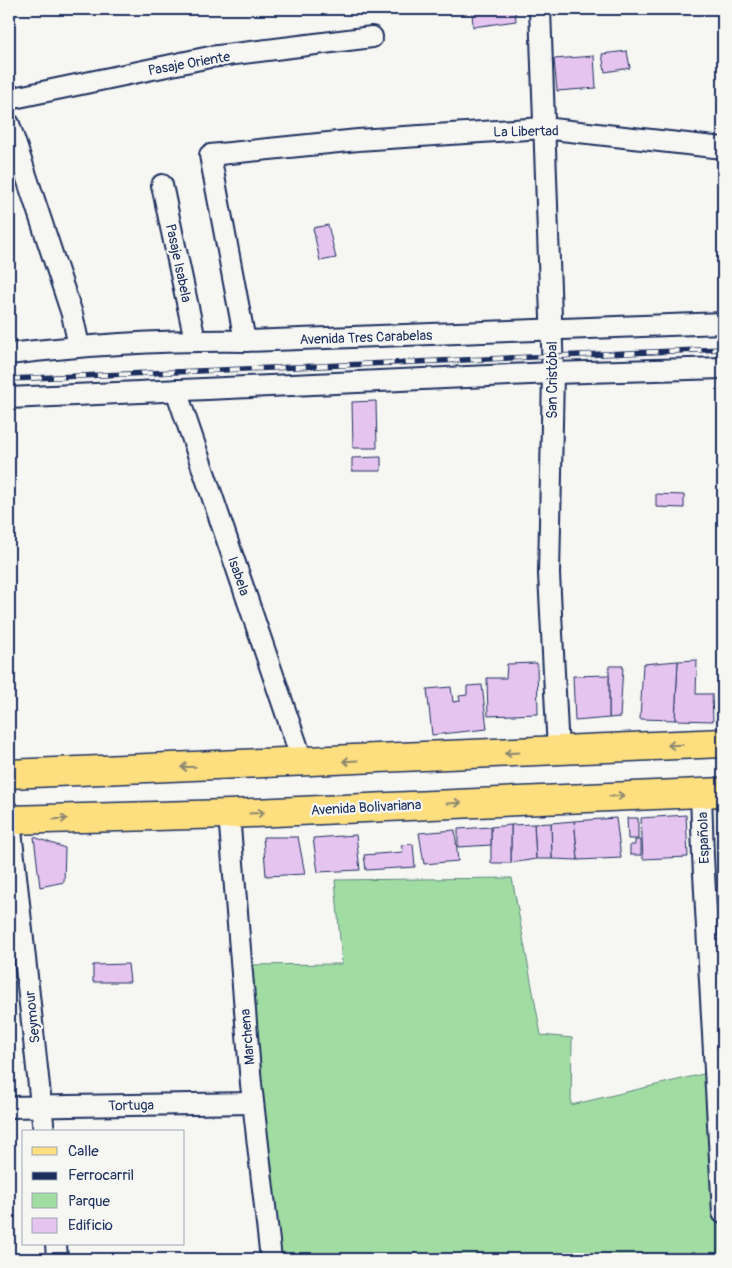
<svg xmlns="http://www.w3.org/2000/svg" width="732" height="1268" viewBox="0 0 732 1268" font-family="Pangolin,sans-serif">
  <style>
    .green { fill: #a1dda3; stroke: #5e8680 }
    .building { fill: #e6c4f0; stroke: #1b2f5e }
    .lines { fill: none; stroke-linecap: round; stroke-linejoin: round }
    .street-casing { stroke: #1b2f5e; stroke-width: 24 }
    .primary-casing { stroke: #1b2f5e; stroke-width: 31 }
    .street { stroke: #f6f6f2; stroke-width: 20 }
    .primary { stroke: #fddf80; stroke-width: 28 }
    .rail-casing { stroke: #1b2f5e; stroke-width: 5.5 }
    .rail { stroke: #f6f6f2; stroke-width: 4; stroke-dasharray: 11; stroke-linecap: butt }
    .oneway { stroke: #8c876f }
    .labels { text-anchor: middle; stroke-width: 4.5; stroke-linejoin: round; paint-order: stroke }
    .street-label { font-size: 14px; fill: #1b2f5e; stroke: #f6f6f2 }
  </style>
  <rect width="100%" height="100%" fill="#f6f6f2"/>
  <filter id="ink" filterUnits="userSpaceOnUse"><feTurbulence type="fractalNoise" baseFrequency=".02" numOctaves="2"/><feDisplacementMap in="SourceGraphic" scale="10" xChannelSelector="R" yChannelSelector="G"/><feConvolveMatrix kernelMatrix="1 2 1 2 8 2 1 2 1" color-interpolation-filters="sRGB"/></filter>
  <g filter="url(#ink)">
    <path class="green" d="M 512,878 L 541,1035 L 572,1038 L 571,1105 L 716,1071 L 723,1213 L 723,1259 L 271,1259 L 241,965 L 342,964 L 335,880 Z"/>
    <g class="building">
      <path d="M 489,9 L 515,9 L 516,21 L 473,27 L 472,11 Z"/>
      <path d="M 627,51 L 630,68 L 605,72 L 602,54 Z"/>
      <path d="M 594,56 L 596,88 L 557,91 L 554,59 Z"/>
      <path d="M 328,225 L 336,258 L 320,261 L 313,228 Z"/>
      <path d="M 376,401 L 377,448 L 353,448 L 352,402 Z"/>
      <path d="M 381,457 L 381,471 L 352,471 L 352,458 Z"/>
      <path d="M 656,494 L 684,495 L 684,508 L 656,507 Z"/>
      <path d="M 697,660 L 696,694 L 712,694 L 713,721 L 675,720 L 678,661 Z"/>
      <path d="M 678,661 L 675,720 L 640,719 L 643,664 Z"/>
      <path d="M 537,663 L 538,714 L 488,716 L 487,678 L 506,678 L 507,664 Z"/>
      <path d="M 609,666 L 623,666 L 620,717 L 609,718 Z"/>
      <path d="M 609,675 L 609,718 L 575,721 L 573,676 Z"/>
      <path d="M 482,685 L 487,729 L 432,735 L 427,689 L 451,687 L 453,702 L 460,701 L 459,696 L 467,695 L 467,686 Z"/>
      <path d="M 686,815 L 688,857 L 643,859 L 641,818 Z"/>
      <path d="M 616,818 L 621,858 L 578,860 L 574,821 Z"/>
      <path d="M 627,818 L 638,818 L 638,839 L 628,839 Z"/>
      <path d="M 574,821 L 578,860 L 552,859 L 551,823 Z"/>
      <path d="M 551,823 L 552,859 L 536,859 L 534,824 Z"/>
      <path d="M 534,824 L 536,859 L 511,863 L 511,825 Z"/>
      <path d="M 511,825 L 511,863 L 491,863 L 491,827 Z"/>
      <path d="M 491,827 L 491,845 L 458,847 L 458,829 Z"/>
      <path d="M 455,830 L 458,861 L 424,864 L 419,833 Z"/>
      <path d="M 356,835 L 360,870 L 318,872 L 313,838 Z"/>
      <path d="M 34,837 L 65,848 L 64,882 L 40,887 Z"/>
      <path d="M 263,837 L 298,837 L 305,874 L 266,876 Z"/>
      <path d="M 635,840 L 641,840 L 641,855 L 630,855 L 630,845 L 635,845 Z"/>
      <path d="M 413,844 L 415,867 L 366,870 L 364,855 L 403,852 L 401,845 Z"/>
      <path d="M 128,964 L 130,982 L 93,982 L 93,965 Z"/>
    </g>
    <g class="lines">
      <g class="street-casing">
        <g id="street">
          <path d="M 540,9 L 553,373 L 549,574 L 558,751"/>
          <path d="M 9,99 L 210,57 L 372,37"/>
          <path d="M 9,124 L 72,314 L 79,346"/>
          <path d="M 162,185 L 195,340"/>
          <path d="M 245,341 L 210,155 L 358,140 L 543,128 L 723,148"/>
          <path d="M 9,354 C 87,345 166,340 245,341 L 723,323"/>
          <path d="M 176,390 L 303,763"/>
          <path d="M 9,398 L 553,373 L 723,368"/>
          <path d="M 701,793 L 703,856 L 723,1213"/>
          <path d="M 9,812 L 44,1132"/>
          <path d="M 229,814 L 251,1084 L 271,1259"/>
          <path d="M 9,1107 L 253,1103"/>
          <path d="M 56,1244 L 57,1259"/>
        </g>
      </g>
      <g class="primary-casing">
        <g id="primary">
          <path d="M 9,774 L 723,743"/>
          <path d="M 9,820 L 229,814 L 723,792"/>
        </g>
      </g>
      <use href="#street" class="street"/>
      <use href="#primary" class="primary"/>
      <g class="rail-casing">
        <path id="rail" d="M 9,379 L 723,349"/>
      </g>
      <use href="#rail" class="rail"/>
    </g>
    <defs><path id="oneway-shaft" d="M-6 0H5M1.5-3L5.5 0L1.5 3" fill="none" stroke-width="1.6" stroke-linecap="round" stroke-linejoin="round" transform="scale(1.25)"/></defs>
    <g class="oneway">
      <use href="#oneway-shaft" transform="translate(675 745) rotate(178)"/>
      <use href="#oneway-shaft" transform="translate(512 753) rotate(177)"/>
      <use href="#oneway-shaft" transform="translate(350 761) rotate(177)"/>
      <use href="#oneway-shaft" transform="translate(188 767) rotate(178)"/>
      <use href="#oneway-shaft" transform="translate(617 796) rotate(-3)"/>
      <use href="#oneway-shaft" transform="translate(454 803) rotate(-3)"/>
      <use href="#oneway-shaft" transform="translate(257 813) rotate(-3)"/>
      <use href="#oneway-shaft" transform="translate(60 819) rotate(-2)"/>
    </g>
  </g>
  <g class="labels">
    <g class="street-label">
      <text transform="translate(189 63) rotate(-10)" y="5">Pasaje Oriente</text>
      <text transform="translate(526 131) rotate(-1)" y="5">La Libertad</text>
      <text transform="translate(179 263) rotate(78)" y="5">Pasaje Isabela</text>
      <text transform="translate(366 337) rotate(-2)" y="5">Avenida Tres Carabelas</text>
      <text transform="translate(552 380) rotate(-90)" y="5">San Cristóbal</text>
      <text transform="translate(239 576) rotate(71)" y="5">Isabela</text>
      <text transform="translate(366 807) rotate(-3)" y="5">Avenida Bolivariana</text>
      <text transform="translate(703 838) rotate(-92)" y="5">Española</text>
      <text transform="translate(32 1017) rotate(-96)" y="5">Seymour</text>
      <text transform="translate(247 1037) rotate(-95)" y="5">Marchena</text>
      <text transform="translate(131 1105) rotate(-1)" y="5">Tortuga</text>
    </g>
  </g>
  <rect width="732" height="1268" fill="none" stroke="#f6f6f2" stroke-width="30"/>
  <rect x="15" y="15" width="702" height="1238" fill="none" stroke="#1b2f5e" stroke-width="2" filter="url(#ink)"/>
  <rect x="22" y="1130" width="162" height="115" fill="#f6f6f2" stroke="#9ea6b7"/>
  <rect x="32" y="1147" width="25" height="8" fill="#fddf80" stroke="#9ea6b7"/>
  <text x="68" y="1156" font-size="15" fill="#1b2f5e">Calle</text>
  <rect x="32" y="1172" width="25" height="8" fill="#1b2f5e" stroke="#9ea6b7"/>
  <text x="68" y="1180" font-size="15" fill="#1b2f5e">Ferrocarril</text>
  <rect x="32" y="1193" width="25" height="15" fill="#a1dda3" stroke="#9ea6b7"/>
  <text x="68" y="1206" font-size="15" fill="#1b2f5e">Parque</text>
  <rect x="32" y="1218" width="25" height="15" fill="#e6c4f0" stroke="#9ea6b7"/>
  <text x="68" y="1230" font-size="15" fill="#1b2f5e">Edificio</text>
</svg>
